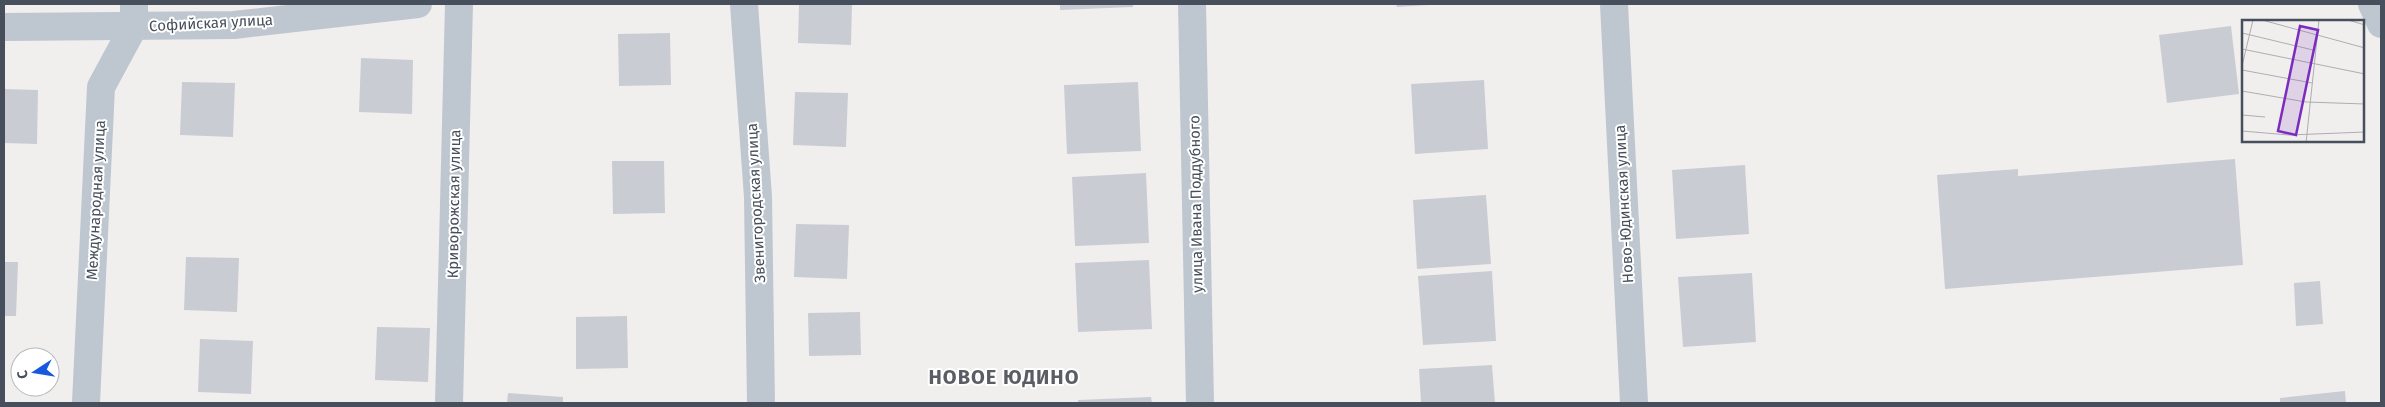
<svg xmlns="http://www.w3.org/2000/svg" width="2385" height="407" viewBox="0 0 2385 407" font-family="'Fira Sans',sans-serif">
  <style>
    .building { fill: #caccd4 }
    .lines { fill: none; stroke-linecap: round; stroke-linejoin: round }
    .street { stroke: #bec6d0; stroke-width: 28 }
    .labels { text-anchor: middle; stroke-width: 4; stroke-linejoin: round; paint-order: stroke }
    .street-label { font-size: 15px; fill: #464f5b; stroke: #fff }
    .district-label { font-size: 20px; font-weight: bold; letter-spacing: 1px; fill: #5a5d63; stroke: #fff }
    .inset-road { fill: none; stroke: #adaeb3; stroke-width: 1 }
    .view { fill: #7b2cbf; fill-opacity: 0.15; stroke: #7b2cbf; stroke-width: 2.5 }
    .inset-edge { fill: none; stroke: #464f5b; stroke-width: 2.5 }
  </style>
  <rect width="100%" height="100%" fill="#f1eeee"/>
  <g class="building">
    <path d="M 799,4 L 852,4 L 851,45 L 798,43 Z"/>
    <path d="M 1060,4 L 1133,4 L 1133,7 L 1060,10 Z"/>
    <path d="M 1396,4 L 1428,4 L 1428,5 L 1397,7 Z"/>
    <path d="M 2231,26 L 2239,94 L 2167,103 L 2159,35 Z"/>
    <path d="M 670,33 L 671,85 L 619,86 L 618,34 Z"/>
    <path d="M 361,58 L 413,60 L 412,114 L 359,112 Z"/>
    <path d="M 1484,80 L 1488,149 L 1415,154 L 1411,84 Z"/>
    <path d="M 182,82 L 235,83 L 233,137 L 180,135 Z"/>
    <path d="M 1138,82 L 1141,151 L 1067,154 L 1064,85 Z"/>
    <path d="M 4,89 L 38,90 L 37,144 L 4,143 Z"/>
    <path d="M 795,92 L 848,93 L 846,147 L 793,145 Z"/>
    <path d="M 2235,159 L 2243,265 L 1945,289 L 1937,175 L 2018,169 L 2018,176 Z"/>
    <path d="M 612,161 L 664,161 L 665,213 L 613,214 Z"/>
    <path d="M 1745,165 L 1749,234 L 1676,239 L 1672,170 Z"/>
    <path d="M 1146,173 L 1149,243 L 1075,246 L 1072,177 Z"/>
    <path d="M 1486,195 L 1491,264 L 1417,269 L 1413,200 Z"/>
    <path d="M 796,224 L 849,225 L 847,279 L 794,277 Z"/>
    <path d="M 186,257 L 239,258 L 237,312 L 184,310 Z"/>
    <path d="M 1149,260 L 1152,329 L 1078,332 L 1075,263 Z"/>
    <path d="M 4,262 L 18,262 L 16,316 L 4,316 Z"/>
    <path d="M 1492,271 L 1496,341 L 1423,345 L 1418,276 Z"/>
    <path d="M 1752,273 L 1756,342 L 1683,347 L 1678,277 Z"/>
    <path d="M 2320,281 L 2323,324 L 2296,326 L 2294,283 Z"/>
    <path d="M 860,312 L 861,355 L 809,356 L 808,313 Z"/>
    <path d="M 627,316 L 628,368 L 576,369 L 576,317 Z"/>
    <path d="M 377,327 L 430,328 L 428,382 L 375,380 Z"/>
    <path d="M 200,339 L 253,341 L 251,394 L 198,392 Z"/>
    <path d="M 1492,365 L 1495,403 L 1421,403 L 1419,369 Z"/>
    <path d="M 2345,391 L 2346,403 L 2280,403 L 2280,398 Z"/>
    <path d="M 508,393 L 563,397 L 563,403 L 507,403 Z"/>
    <path d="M 1151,397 L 1152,403 L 1078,403 L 1078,400 Z"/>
  </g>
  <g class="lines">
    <g class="street">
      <path d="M 744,4 L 758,197 L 761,403"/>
      <path d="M 1192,4 L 1200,403"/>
      <path d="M 1614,4 L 1634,403"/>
      <path d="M 2372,4 L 2381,24"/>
      <path d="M 4,27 L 234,25 L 418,4"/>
      <path d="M 86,403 L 101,87 L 134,26 L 134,4"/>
      <path d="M 449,403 L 459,4"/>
    </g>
  </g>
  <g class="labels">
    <g class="street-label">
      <text transform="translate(211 23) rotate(-3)" y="5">Софийская улица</text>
      <text transform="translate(96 200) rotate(-87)" y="5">Международная улица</text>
      <text transform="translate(756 203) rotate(-93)" y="5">Звенигородская улица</text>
      <text transform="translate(454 204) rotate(-89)" y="5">Криворожская улица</text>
      <text transform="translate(1196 204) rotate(-91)" y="5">улица Ивана Поддубного</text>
      <text transform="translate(1624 204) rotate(-93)" y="5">Ново-Юдинская улица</text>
    </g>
    <g class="district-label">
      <text x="1004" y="384">НОВОЕ ЮДИНО</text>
    </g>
  </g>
  <g transform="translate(2242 20)">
    <rect width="122" height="122" fill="#f1eeee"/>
    <path class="inset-road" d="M 20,0 L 123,28M 106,0 L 123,5M 0,13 L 71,30M 0,29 L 123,54M 0,46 L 11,0M 0,50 L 70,63M 0,71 L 64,82 L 123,84M 0,95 L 23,97M 0,111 L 47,115 L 123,112M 64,123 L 77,0"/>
    <path class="view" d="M 58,6 L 76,10 L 54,115 L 36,111 Z"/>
    <rect width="122" height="122" class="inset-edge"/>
  </g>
  <rect width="2385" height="407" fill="none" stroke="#464f5b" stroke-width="10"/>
  <g transform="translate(35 372) rotate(258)"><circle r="24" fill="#ffffff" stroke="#b5b9bd"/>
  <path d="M0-4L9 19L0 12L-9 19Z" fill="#1758e1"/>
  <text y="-8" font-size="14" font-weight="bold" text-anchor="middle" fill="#464f5b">С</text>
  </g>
</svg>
